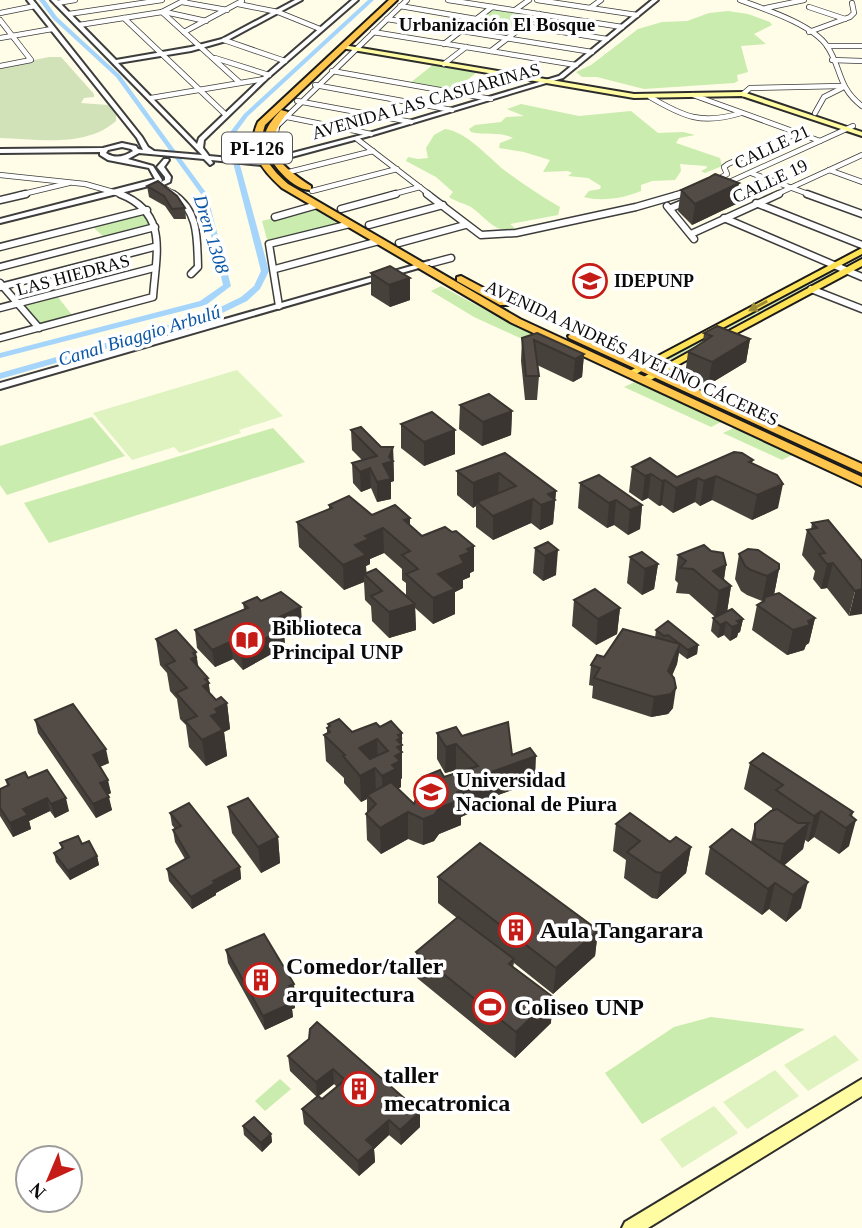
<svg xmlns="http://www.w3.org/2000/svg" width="862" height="1228" viewBox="0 0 862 1228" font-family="'Times New Roman',serif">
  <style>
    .green { fill: #caecae }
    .cemetery { fill: #d1e2b8 }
    .pitch { fill: #def3c0 }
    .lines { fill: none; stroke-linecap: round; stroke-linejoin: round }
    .canal { fill: #a6d5fc; fill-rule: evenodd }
    .minor-far1-casing { stroke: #3d3d3d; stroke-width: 6 }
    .minor-casing { stroke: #3d3d3d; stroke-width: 9 }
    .tertiary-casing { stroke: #3d3d3d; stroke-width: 4 }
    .secondary-casing { stroke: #2c2c2c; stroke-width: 4 }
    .primary-casing { stroke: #1b1b1b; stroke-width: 4 }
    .trunk-casing { stroke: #1b1b1b; stroke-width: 4 }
    .minor-far1 { stroke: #fff; stroke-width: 4.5 }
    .minor { stroke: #fff; stroke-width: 6 }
    .tertiary { fill: #fff; fill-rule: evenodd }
    .secondary { fill: #fffca2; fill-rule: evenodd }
    .primary { fill: #ffe357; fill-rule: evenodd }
    .trunk { fill: #ffc64e; fill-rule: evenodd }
    .wall { fill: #47413c; fill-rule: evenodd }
    .shaded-wall { fill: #3a3531 }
    .building { fill: #534c46; stroke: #3a3531; stroke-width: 2; fill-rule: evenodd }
    .oneway { fill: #9d8c38 }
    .labels { text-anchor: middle; stroke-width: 7; stroke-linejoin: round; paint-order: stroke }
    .far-street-label { font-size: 18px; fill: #0a0a0a; stroke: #fff }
    .far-poi-label { font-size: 18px; font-weight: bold; fill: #0a0a0a; stroke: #fff; text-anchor: start }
    .far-neighbourhood-label { font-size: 19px; font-weight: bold; fill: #0a0a0a; stroke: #fff }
    .shield { fill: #fff; stroke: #545454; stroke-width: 2 }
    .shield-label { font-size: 19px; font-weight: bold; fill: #0a0a0a }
    .far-water-label { font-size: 19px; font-style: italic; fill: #0a56a5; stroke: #fff }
    .poi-label { font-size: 21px; font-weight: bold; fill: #0a0a0a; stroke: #fff; text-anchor: start }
    .near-poi-label { font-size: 24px; font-weight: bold; fill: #0a0a0a; stroke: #fff; text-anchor: start }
  </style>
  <rect width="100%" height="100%" fill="#fffce7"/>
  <g class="green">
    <path d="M 495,9 L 532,15 L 503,37 L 464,31 Z"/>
    <path d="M 728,11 L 748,14 L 770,22 L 772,25 L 754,34 L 766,44 L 741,46 L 748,72 L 737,75 L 738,81 L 734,83 L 644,89 L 597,77 L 582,77 L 576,72 L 591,65 L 638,29 L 662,22 L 687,21 L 709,13 Z"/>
    <path d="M 434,64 L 477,72 L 454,91 L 410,83 Z"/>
    <path d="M 521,104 L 579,116 L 631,111 L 658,133 L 683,132 L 695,135 L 679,138 L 676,143 L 720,158 L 722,166 L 705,173 L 701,171 L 707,168 L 706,166 L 680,164 L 681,171 L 675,180 L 652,181 L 641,185 L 641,191 C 624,198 602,202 584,197 L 589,191 L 600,189 L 601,186 L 588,178 L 568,176 L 572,173 L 568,171 L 543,172 L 550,160 L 524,152 L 499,148 L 500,143 L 513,138 C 500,131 485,136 471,132 L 469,129 L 475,125 L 501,122 L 506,117 L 524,116 L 507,109 Z"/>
    <path d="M 445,129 C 467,132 487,156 504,170 C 522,183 541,196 560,207 L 558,215 L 510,224 L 516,229 C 495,235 486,217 471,207 C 464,203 456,202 449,197 L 453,192 L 436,177 L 406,161 L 408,157 L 418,159 L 428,158 L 426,148 L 434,135 Z"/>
    <path d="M 313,208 L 340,225 L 268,243 L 262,221 Z"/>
    <path d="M 144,214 L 149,226 L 105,238 L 93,227 Z"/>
    <path d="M 832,269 L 837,270 L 660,365 L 655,363 Z"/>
    <path d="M 441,286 L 504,320 L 576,352 L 568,360 L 474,317 L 431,291 Z"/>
    <path d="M 57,296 L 72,315 L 41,323 L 24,305 Z"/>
    <path d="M 660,380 L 862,473 L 862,478 L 657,382 Z"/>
    <path d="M 635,382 L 719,419 L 721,422 L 711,427 L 624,387 Z"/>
    <path d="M 92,417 L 125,456 L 7,495 L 0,485 L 0,446 Z"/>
    <path d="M 736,427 L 792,455 L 782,460 L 723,433 Z"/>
    <path d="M 273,428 L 305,462 L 49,543 L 24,503 Z"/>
    <path d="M 711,1017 L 805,1029 L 642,1124 L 605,1073 L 674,1027 Z"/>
    <path d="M 280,1079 L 291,1089 L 265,1111 L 255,1101 Z"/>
  </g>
  <path class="cemetery" d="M 49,57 L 61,57 L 94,94 L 94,97 L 84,98 L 81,103 L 108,105 L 116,115 L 116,121 C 86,148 37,139 0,138 L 0,67 Z"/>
  <g class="pitch">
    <path d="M 237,370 L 283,416 L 239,430 L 241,433 L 180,453 L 174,447 L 132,460 L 93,413 Z"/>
    <path d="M 835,1035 L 859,1060 L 808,1091 L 784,1065 Z"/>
    <path d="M 775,1070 L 799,1096 L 747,1129 L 723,1102 Z"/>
    <path d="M 714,1106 L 738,1133 L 682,1168 L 660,1139 Z"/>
  </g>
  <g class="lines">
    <g class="canal">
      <path d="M 39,0 L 45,0 L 57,17 L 120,75 L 207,194 L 231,286 L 206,305 L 0,358 L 0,353 L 200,301 L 223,285 L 201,194 L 116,77 L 53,19 Z"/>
      <path d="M 368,0 L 374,0 L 248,116 L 237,131 L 234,143 L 269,271 L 260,289 L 247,301 L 210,319 L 0,379 L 0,373 L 204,315 L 241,297 L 254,286 L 261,271 L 228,143 L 231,131 L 244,114 Z"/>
    </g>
    <g class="minor-far1-casing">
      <g id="minor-far1">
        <path d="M 448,0 L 622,27"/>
        <path d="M 537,0 L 637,15"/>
        <path d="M 740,0 C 764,9 812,24 827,46 C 842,68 837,87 862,106"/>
        <path d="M 182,2 L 227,10"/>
        <path d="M 57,3 L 75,0"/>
        <path d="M 238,4 L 278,12 L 320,29"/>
        <path d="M 400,6 L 476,19"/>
        <path d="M 809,7 L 845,19"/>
        <path d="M 590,8 L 601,0"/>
        <path d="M 766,8 L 804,0"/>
        <path d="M 515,10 L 529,0"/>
        <path d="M 162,12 L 239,82"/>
        <path d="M 165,12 L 206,21"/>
        <path d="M 0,13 L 35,6"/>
        <path d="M 69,14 L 162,0"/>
        <path d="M 124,18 L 226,115"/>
        <path d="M 387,19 L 592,52"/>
        <path d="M 0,20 L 31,60 L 0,66"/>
        <path d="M 79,25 L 162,12 L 185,0"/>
        <path d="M 524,26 L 607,39"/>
        <path d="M 184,32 L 242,1"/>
        <path d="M 373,32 L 576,65"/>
        <path d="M 809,32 L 850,17 L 854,13 L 852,3"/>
        <path d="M 0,38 L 52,29"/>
        <path d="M 224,40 L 285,61"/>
        <path d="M 444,44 L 492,7"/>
        <path d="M 827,46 L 862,46"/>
        <path d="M 491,51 L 539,14"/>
        <path d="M 215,58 L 269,75"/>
        <path d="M 832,60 L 862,61"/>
        <path d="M 444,64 L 466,47"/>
        <path d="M 332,71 L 491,99"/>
        <path d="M 315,85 L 452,110"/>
        <path d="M 743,94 L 750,88 L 841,86"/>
        <path d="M 693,95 L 820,141"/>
        <path d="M 650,97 C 684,117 702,125 741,113"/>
        <path d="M 151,98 L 264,79"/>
        <path d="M 297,101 L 411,122"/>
        <path d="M 815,113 L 824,97 L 842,88"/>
        <path d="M 282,116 L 371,134"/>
        <path d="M 357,139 L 430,195"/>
        <path d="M 284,159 L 275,140 L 277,126 L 407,0"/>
        <path d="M 829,170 L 862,182"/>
        <path d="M 285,173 L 373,151"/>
        <path d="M 751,173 L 811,195"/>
        <path d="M 0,175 L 85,184 L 124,195"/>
        <path d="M 715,181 L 727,174 L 724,167 L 728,164 L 798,133"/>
        <path d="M 725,184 L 853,126"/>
        <path d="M 166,189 L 176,195"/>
        <path d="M 312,191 L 397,169"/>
        <path d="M 19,195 L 69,183"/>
        <path d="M 390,195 L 420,187"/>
        <path d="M 675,195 L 690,191"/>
        <path d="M 775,195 L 862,155"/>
      </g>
    </g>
    <g class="minor-casing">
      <g id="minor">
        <path d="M 173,194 C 199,211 197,239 198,267 L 191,274"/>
        <path d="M 427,194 L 481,235 L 516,233 L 636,207 L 681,194"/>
        <path d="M 807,194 L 862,214"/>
        <path d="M 0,200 L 26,194"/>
        <path d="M 756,203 L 862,245"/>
        <path d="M 667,206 L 694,239"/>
        <path d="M 671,208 L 688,201"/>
        <path d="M 341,209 L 396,194"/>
        <path d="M 275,217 L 317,205"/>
        <path d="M 724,218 L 862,277"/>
        <path d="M 369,225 L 443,205"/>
        <path d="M 691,234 L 779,194"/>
        <path d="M 399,243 L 465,225"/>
        <path d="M 0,247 L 147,210"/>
        <path d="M 432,263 L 451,258"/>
        <path d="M 0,267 L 155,227"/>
        <path d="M 275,269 L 379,241"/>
        <path d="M 0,283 L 39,328"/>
        <path d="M 0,287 L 154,247"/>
        <path d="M 811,289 L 862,309"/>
        <path d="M 279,306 L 269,244 L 350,224"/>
        <path d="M 0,308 L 154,268"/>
        <path d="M 0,338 L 153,297 C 156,254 169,213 120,194"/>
      </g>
    </g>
    <g class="tertiary-casing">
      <g id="tertiary">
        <path d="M 27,0 L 33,0 L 142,137 L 148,147 L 154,151 L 202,155 L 51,0 L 57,0 L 116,60 L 191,47 L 222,39 L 295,0 L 302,0 L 226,41 L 191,51 L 118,63 L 197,144 L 199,138 L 262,78 L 352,0 L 358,0 L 266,80 L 204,140 L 203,148 L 209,156 L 262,161 L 369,133 L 559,76 L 652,0 L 658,0 L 563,78 L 373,135 L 262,165 L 211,160 L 213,163 L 210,165 L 204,159 L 139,153 L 128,159 L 153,166 L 162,180 L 161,182 L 165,180 L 165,177 L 157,167 L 164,159 L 168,159 L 169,160 L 164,167 L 171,177 L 170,182 L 155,189 L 152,187 L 153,185 L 0,223 L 0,219 L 155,179 L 149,168 L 108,160 L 100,155 L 100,152 L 0,153 L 0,149 L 103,148 L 122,143 L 136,146 L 138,149 L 143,150 L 137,138 ZM 122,147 L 131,149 L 133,151 C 124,157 115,159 106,153 L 108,150 Z"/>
        <path d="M 429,261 L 436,263 L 0,389 L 0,383 Z"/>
      </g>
    </g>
    <g class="secondary-casing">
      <g id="secondary">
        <path d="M 343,45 L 634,94 L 743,92 L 862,132 L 862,136 L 742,96 L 634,98 L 341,48 L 340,47 Z"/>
        <path d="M 862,1079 L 862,1096 L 648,1228 L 622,1228 L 625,1222 Z"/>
      </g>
    </g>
    <g class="primary-casing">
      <g id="primary">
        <path d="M 862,248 L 862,254 L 634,375 L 628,375 L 626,373 Z"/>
        <path d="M 862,259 L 862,266 L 722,341 L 716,341 L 714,339 Z"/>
        <path d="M 700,346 L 703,347 L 703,351 L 649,381 L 641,381 L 640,379 Z"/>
      </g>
    </g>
    <g class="trunk-casing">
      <g id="trunk">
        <path d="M 389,0 L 397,0 L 265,125 C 256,151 269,167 288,184 L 520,319 L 862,477 L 862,486 L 512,323 L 282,188 C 262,170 245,150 258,122 Z"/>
        <path d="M 281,110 L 288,112 C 259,148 278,164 311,186 L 311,190 C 291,191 260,154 265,134 C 268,124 275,117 281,110 Z"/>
        <path d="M 461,276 L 508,301 L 509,303 L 508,305 L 500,305 L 457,281 L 457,277 Z"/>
        <path d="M 573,333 L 862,464 L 862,473 L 569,338 L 568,336 Z"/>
      </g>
    </g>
    <use href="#minor-far1" class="minor-far1"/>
    <use href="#minor" class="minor"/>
    <use href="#tertiary" class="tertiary"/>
    <use href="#secondary" class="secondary"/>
    <use href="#primary" class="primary"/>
    <use href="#trunk" class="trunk"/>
  </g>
  <g class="wall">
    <path d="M 147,186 L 185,208 L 186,219 L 174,219 L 165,206 L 149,197 Z"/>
    <path d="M 681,190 L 736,204 L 692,225 L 678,211 Z"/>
    <path d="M 390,266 L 410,300 L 390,307 L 371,295 L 371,273 Z"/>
    <path d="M 537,333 L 584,354 L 582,377 L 573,382 L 537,365 L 539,376 L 537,400 L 525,400 L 521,361 L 522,338 Z"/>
    <path d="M 704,333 L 750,339 L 746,362 L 708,385 L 685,375 L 688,352 L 703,342 Z"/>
    <path d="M 460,405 L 512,411 L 511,435 L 482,446 L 459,429 Z"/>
    <path d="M 401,424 L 455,454 L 424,466 L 401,448 Z"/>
    <path d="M 351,430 L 381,447 L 393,447 L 394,481 L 391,482 L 391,499 L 377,502 L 371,488 L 361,492 L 353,483 L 352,463 L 362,460 L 352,450 Z"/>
    <path d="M 505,453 L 556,491 L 553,524 L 540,530 L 531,523 L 493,540 L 476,527 L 476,506 L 473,508 L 457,495 L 457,471 Z"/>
    <path d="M 753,460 L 752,463 L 778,508 L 752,520 L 712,500 L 700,506 L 695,502 L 673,513 L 662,505 L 659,506 L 648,498 L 642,501 L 629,492 L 632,467 L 677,477 Z"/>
    <path d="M 580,483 L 642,505 L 640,529 L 628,535 L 614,525 L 607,528 L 578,508 Z"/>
    <path d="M 329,505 L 372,515 L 410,525 L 422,536 L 474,571 L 470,573 L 470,577 L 463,580 L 463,588 L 455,592 L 455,614 L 433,624 L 415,608 L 416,630 L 389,638 L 372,621 L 371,606 L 365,600 L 364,582 L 344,590 L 299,547 L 297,522 L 329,509 ZM 384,553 L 402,569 L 402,580 L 406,583 L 406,596 L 366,573 L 366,566 L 370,564 L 370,559 Z"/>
    <path d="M 812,523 L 862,561 L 849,616 L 827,588 L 821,589 L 813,579 L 815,571 L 802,555 L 807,530 L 811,529 Z"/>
    <path d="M 548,542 L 556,575 L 543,581 L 533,573 L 535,548 Z"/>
    <path d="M 739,554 L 779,569 L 774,594 L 815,618 L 809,643 L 806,645 L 804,650 L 787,655 L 752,630 L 757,605 L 764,600 L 762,601 L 747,595 L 741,591 L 735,579 Z"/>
    <path d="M 678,555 L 726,565 L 724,580 L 731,586 L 727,612 L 715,617 L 689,594 L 676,593 L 678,583 L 675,580 Z"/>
    <path d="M 630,557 L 658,564 L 654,589 L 642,595 L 627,583 Z"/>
    <path d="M 574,600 L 620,608 L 617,634 L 596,645 L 572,626 Z"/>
    <path d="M 261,601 L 302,624 L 284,633 L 285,645 L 274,650 L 275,652 L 243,670 L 233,659 L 215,667 L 197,648 L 195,630 L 244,609 L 243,603 Z"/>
    <path d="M 713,618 L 743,619 L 740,632 L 738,633 L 737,637 L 730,641 L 724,635 L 718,638 L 711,631 Z"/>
    <path d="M 656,630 L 698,645 L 697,654 L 687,659 L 679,653 L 677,664 L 672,676 L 673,708 L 668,714 L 651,717 L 592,698 L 593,686 L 589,685 L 591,665 L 604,657 L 655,638 Z"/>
    <path d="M 156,639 L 198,667 L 208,678 L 210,694 L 216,700 L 227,703 L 230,729 L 224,732 L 227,756 L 206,766 L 189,747 L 186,725 L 180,719 L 177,699 L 170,691 L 167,673 L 160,665 Z"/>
    <path d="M 35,720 L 109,763 L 100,767 L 111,793 L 107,795 L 112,810 L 96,818 L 38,733 Z"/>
    <path d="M 328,724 L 352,732 L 380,727 L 402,733 L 402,778 L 401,779 L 401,787 L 398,789 L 414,804 L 423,785 L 423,777 L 444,777 L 458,772 L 456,770 L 445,773 L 437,759 L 437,733 L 462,736 L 512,755 L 535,782 L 470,805 L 470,813 L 461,817 L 461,825 L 439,834 L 434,841 L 423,845 L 408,839 L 381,854 L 367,840 L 366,814 L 367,812 L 367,799 L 361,802 L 344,783 L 344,778 L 326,761 L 324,735 L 327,733 L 327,728 L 328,727 Z"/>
    <path d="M 750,763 L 852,817 L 849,846 L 839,854 L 814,837 L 808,842 L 805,840 L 803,849 L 784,865 L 801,908 L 786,922 L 769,909 L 762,915 L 705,874 L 710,847 L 751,842 L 755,824 L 772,811 L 772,808 L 744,789 Z"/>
    <path d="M 28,778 L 69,811 L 55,818 L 50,811 L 29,821 L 31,829 L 13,837 L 0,816 L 0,789 L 7,786 L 6,780 Z"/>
    <path d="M 228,807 L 278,837 L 280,863 L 261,873 L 232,833 Z"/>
    <path d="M 170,813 L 240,867 L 241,879 L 216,893 L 216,895 L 192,909 L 169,881 L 167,869 L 185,859 L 175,842 L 173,830 L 175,829 L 172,825 Z"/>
    <path d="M 616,824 L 691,847 L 686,873 L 657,899 L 652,898 L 624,878 L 626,860 L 613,851 Z"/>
    <path d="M 60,843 L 82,844 L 97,856 L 99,865 L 70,880 L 56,862 L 54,853 L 62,849 Z"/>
    <path d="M 438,877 L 598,930 L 595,956 L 553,994 L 514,963 L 513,967 L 551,1023 L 515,1058 L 417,978 L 416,952 L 457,918 L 438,903 Z"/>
    <path d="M 226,950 L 295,997 L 294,998 L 295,1008 L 292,1009 L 293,1017 L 265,1030 L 228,963 Z"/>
    <path d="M 309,1039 L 420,1127 L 401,1145 L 389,1135 L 374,1149 L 375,1162 L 359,1176 L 304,1124 L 302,1109 L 317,1097 L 290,1071 L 288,1056 ZM 334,1084 L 337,1087 L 322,1099 L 319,1096 Z"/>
    <path d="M 243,1126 L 271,1134 L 272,1142 L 262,1152 L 244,1135 Z"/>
  </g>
  <g class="shaded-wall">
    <path d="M 739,183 L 736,204 L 692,225 L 695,204 Z"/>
    <path d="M 410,278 L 410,300 L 390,307 L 389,285 Z"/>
    <path d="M 750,339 L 746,362 L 708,385 L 712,362 Z"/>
    <path d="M 584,354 L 582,377 L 573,382 L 575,359 Z"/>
    <path d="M 512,411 L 511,435 L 482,446 L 483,422 Z"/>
    <path d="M 455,430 L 455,454 L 424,466 L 424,442 Z"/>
    <path d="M 393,447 L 394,481 L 391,482 L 391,499 L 377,502 L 377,482 L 383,464 L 389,457 Z"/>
    <path d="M 370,468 L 371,488 L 361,492 L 360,472 Z"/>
    <path d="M 499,473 L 498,497 L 477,502 L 476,506 L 473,508 L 473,483 Z"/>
    <path d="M 651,474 L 648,498 L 642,501 L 645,476 Z"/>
    <path d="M 716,476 L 712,500 L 700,506 L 704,481 Z"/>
    <path d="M 698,478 L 695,502 L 673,513 L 676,488 Z"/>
    <path d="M 665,480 L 662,505 L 659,506 L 662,481 Z"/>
    <path d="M 783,484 L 778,508 L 752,520 L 757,495 Z"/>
    <path d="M 556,491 L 553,524 L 540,530 L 541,505 L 548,494 Z"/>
    <path d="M 533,499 L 531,523 L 493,540 L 493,516 Z"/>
    <path d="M 616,500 L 614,525 L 607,528 L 609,503 Z"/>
    <path d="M 642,505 L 640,529 L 628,535 L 630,510 Z"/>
    <path d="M 410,518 L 410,543 L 404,520 Z"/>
    <path d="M 383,528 L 384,553 L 370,559 L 370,564 L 366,566 L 367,577 L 364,574 L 364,582 L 344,590 L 343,565 L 355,545 L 365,536 Z"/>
    <path d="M 474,546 L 474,571 L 470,573 L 470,577 L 463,580 L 463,588 L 455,592 L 455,614 L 433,624 L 433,598 L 438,574 L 460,556 L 467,549 Z"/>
    <path d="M 558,550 L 556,575 L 543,581 L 545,556 Z"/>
    <path d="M 833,563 L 827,588 L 821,589 L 827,564 Z"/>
    <path d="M 658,564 L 654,589 L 642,595 L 645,569 Z"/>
    <path d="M 726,565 L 722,590 L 731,586 L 727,612 L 715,617 L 719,591 L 713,571 Z"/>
    <path d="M 779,569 L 774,595 L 762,601 L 767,576 Z"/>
    <path d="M 862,589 L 862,614 L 849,616 L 855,591 Z"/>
    <path d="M 415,604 L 416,630 L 389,638 L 389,612 Z"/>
    <path d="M 301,607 L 302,624 L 284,633 L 285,645 L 274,650 L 275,652 L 243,670 L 241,653 L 275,619 Z"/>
    <path d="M 620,608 L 617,634 L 596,645 L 598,619 Z"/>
    <path d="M 815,618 L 809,643 L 806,645 L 804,650 L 787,655 L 793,630 Z"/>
    <path d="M 743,619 L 740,632 L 738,633 L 737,637 L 730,641 L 732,627 L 737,621 Z"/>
    <path d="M 726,622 L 724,635 L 718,638 L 720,625 Z"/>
    <path d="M 230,642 L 233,659 L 215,667 L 212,650 Z"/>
    <path d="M 680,644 L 677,664 L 665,691 L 668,671 Z"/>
    <path d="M 698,645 L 697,654 L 687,659 L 688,650 Z"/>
    <path d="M 196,652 L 200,677 L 191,659 L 193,653 Z"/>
    <path d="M 208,678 L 212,709 L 203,686 L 205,679 Z"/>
    <path d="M 676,688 L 673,708 L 668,714 L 651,717 L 654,697 Z"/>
    <path d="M 227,703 L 230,729 L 224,732 L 227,756 L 206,766 L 202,740 L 215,709 Z"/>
    <path d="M 402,733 L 402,778 L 401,779 L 401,787 L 396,790 L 383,802 L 382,776 L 392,765 L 398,735 Z"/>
    <path d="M 377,739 L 378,765 L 360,774 L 359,748 Z"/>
    <path d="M 456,744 L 456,770 L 445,773 L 446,747 Z"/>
    <path d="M 106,749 L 109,763 L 96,768 L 93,755 Z"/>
    <path d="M 536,756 L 535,782 L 470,805 L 470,813 L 461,817 L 461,825 L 439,834 L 434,841 L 423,845 L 423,819 L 439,808 L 457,792 L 466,781 Z"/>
    <path d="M 375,768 L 376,794 L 367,795 L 367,799 L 361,802 L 360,776 Z"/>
    <path d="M 108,780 L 111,793 L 102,797 L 100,783 Z"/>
    <path d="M 109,797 L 112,810 L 96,818 L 93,804 Z"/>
    <path d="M 47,798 L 50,811 L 29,821 L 31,829 L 13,837 L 10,823 L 23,809 Z"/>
    <path d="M 66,798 L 69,811 L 55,818 L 51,804 Z"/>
    <path d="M 821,811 L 814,837 L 808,842 L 814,816 Z"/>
    <path d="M 408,812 L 408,839 L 381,854 L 380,828 Z"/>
    <path d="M 853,812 L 850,825 L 856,820 L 849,846 L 839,854 L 850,815 Z"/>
    <path d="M 809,823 L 803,849 L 778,871 L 784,844 Z"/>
    <path d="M 278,837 L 280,863 L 261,873 L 258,847 Z"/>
    <path d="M 691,847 L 686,873 L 657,899 L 661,873 Z"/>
    <path d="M 97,856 L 99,865 L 70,880 L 68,871 Z"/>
    <path d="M 240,867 L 241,879 L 216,893 L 216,895 L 192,909 L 191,897 L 213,881 Z"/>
    <path d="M 808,882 L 801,908 L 786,922 L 793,895 Z"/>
    <path d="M 775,883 L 769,909 L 762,915 L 768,889 Z"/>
    <path d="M 598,930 L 595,956 L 553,994 L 556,968 Z"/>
    <path d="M 294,984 L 295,997 L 294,998 L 295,1008 L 292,1009 L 293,1017 L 265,1030 L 263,1016 L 289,986 Z"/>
    <path d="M 553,997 L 551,1023 L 515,1058 L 516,1032 Z"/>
    <path d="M 333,1069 L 334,1084 L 317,1097 L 316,1082 Z"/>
    <path d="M 420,1112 L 420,1127 L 401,1145 L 400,1130 Z"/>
    <path d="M 389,1120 L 389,1135 L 374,1149 L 375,1162 L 359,1176 L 358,1161 L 366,1140 Z"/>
    <path d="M 271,1134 L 272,1142 L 262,1152 L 261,1143 Z"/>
  </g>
  <g class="building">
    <path d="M 715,174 L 739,183 L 695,204 L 681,190 L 708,178 Z"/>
    <path d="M 158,181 L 177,196 L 185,208 L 172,209 L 164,196 L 147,186 Z"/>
    <path d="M 390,266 L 410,278 L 389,285 L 371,273 Z"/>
    <path d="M 717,326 L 750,339 L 712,362 L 688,352 L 712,336 L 704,333 Z"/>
    <path d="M 537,333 L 584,354 L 575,359 L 534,340 L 539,376 L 526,376 L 522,338 Z"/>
    <path d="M 489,394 L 512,411 L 483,422 L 460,405 Z"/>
    <path d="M 432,412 L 455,430 L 424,442 L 401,424 Z"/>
    <path d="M 361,427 L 381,447 L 393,447 L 389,457 L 393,461 L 383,464 L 391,479 L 377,482 L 370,468 L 360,472 L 352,463 L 377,456 L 351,430 Z"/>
    <path d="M 734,452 L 742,453 L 753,460 L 749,462 L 777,475 L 783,484 L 757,495 L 716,476 L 704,481 L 698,478 L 676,488 L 665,480 L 662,481 L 651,474 L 645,476 L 632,467 L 650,458 L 677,477 Z"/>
    <path d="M 505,453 L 556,491 L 548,494 L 555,500 L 541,505 L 533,499 L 493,516 L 477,502 L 516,486 L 499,473 L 473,483 L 457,471 Z"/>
    <path d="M 599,475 L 642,505 L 630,510 L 616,500 L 609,503 L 580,483 Z"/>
    <path d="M 349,496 L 372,515 L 395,505 L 410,518 L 404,520 L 422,536 L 445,527 L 452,532 L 456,531 L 474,546 L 467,549 L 470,552 L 460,556 L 464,563 L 438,574 L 455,589 L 433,598 L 406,574 L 418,569 L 402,555 L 410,551 L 383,528 L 365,536 L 369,539 L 355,545 L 366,555 L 343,565 L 297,522 L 332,508 L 329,505 Z"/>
    <path d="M 828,520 L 862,561 L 862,589 L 855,591 L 833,563 L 827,564 L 819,554 L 825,553 L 807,530 L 817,528 L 812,523 Z"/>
    <path d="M 548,542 L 558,550 L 545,556 L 535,548 Z"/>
    <path d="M 704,545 L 711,551 L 723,553 L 726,565 L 713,571 L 731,586 L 719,591 L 693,569 L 680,568 L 686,561 L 678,555 Z"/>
    <path d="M 748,549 L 758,550 L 779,564 L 779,569 L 767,576 L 751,570 L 745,566 L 739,554 Z"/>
    <path d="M 642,552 L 658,564 L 645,569 L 630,557 Z"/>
    <path d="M 376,569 L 415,604 L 389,612 L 371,596 L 382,591 L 364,574 Z"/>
    <path d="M 595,589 L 620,608 L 598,619 L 574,600 Z"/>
    <path d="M 281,592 L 301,607 L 275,619 L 283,628 L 272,633 L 273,634 L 241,653 L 230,642 L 212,650 L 195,630 L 248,608 L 243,603 L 257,597 L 261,601 Z"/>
    <path d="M 779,593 L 815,618 L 808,621 L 810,625 L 793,630 L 757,605 L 764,601 L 765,597 Z"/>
    <path d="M 732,609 L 743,619 L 737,621 L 740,624 L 732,627 L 726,622 L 720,625 L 713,618 Z"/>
    <path d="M 668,621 L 698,645 L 688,650 L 668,635 L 664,636 L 656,630 Z"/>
    <path d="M 623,629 L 680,644 L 668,671 L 674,678 L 676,688 L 671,694 L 654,697 L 594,678 L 600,668 L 591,665 L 597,655 L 604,657 Z"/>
    <path d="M 176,630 L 196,652 L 193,653 L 196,657 L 191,659 L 208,678 L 205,679 L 209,683 L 203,686 L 216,700 L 221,697 L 227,703 L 215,709 L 218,713 L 211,716 L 223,730 L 202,740 L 185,721 L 197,716 L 176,693 L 187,688 L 166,665 L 175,661 L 156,639 Z"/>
    <path d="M 73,704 L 106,749 L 93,755 L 108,780 L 100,783 L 109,797 L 93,804 L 35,720 Z"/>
    <path d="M 339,719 L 352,732 L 376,723 L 380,727 L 391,721 L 402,733 L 398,735 L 401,738 L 397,740 L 402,745 L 397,747 L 402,752 L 395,756 L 400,761 L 392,765 L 396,769 L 382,776 L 375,768 L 360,776 L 343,756 L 345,755 L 324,735 L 330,732 L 327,728 L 330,726 L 328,724 ZM 377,739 L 388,751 L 370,759 L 359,748 Z"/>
    <path d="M 508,722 L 512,755 L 530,748 L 536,756 L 466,781 L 471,787 L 457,792 L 462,799 L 439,808 L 434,815 L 423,819 L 408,812 L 380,828 L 366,814 L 376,804 L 367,795 L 391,782 L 414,804 L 421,785 L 428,783 L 423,777 L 440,770 L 444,777 L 478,766 L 456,744 L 446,747 L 437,733 L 456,727 L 462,736 Z"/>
    <path d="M 763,753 L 853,812 L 850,815 L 856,820 L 846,828 L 821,811 L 814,816 L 776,790 L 783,785 L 750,763 Z"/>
    <path d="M 47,770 L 66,798 L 51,804 L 47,798 L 23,809 L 28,815 L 10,823 L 0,808 L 0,789 L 9,785 L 6,780 L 25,772 L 28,778 Z"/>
    <path d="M 248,798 L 278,837 L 258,847 L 228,807 Z"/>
    <path d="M 189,803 L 240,867 L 213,881 L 215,883 L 191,897 L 167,869 L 189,857 L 173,830 L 181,826 L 170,813 Z"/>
    <path d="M 777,809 L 798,823 L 809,823 L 784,844 L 755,839 L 755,824 L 771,811 Z"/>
    <path d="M 630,813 L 670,842 L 676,837 L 691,847 L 661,873 L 656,872 L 627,852 L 640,841 L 616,824 Z"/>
    <path d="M 732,829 L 808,882 L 793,895 L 775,883 L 768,889 L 710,847 Z"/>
    <path d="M 78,836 L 82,844 L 89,841 L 97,856 L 68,871 L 54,853 L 63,848 L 60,843 Z"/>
    <path d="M 480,843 L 598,930 L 556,968 L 438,877 Z"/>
    <path d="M 458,917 L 514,959 L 509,964 L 553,997 L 516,1032 L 416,952 Z"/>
    <path d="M 264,934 L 294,984 L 289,986 L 293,994 L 288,997 L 292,1003 L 263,1016 L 226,950 Z"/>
    <path d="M 317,1022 L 420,1112 L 400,1130 L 389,1120 L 366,1140 L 374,1147 L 358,1161 L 302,1109 L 318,1096 L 322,1099 L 345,1080 L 333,1069 L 316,1082 L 288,1056 L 309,1039 L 310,1029 Z"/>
    <path d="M 254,1117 L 271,1134 L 261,1143 L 243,1126 Z"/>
  </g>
  <defs><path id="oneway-solid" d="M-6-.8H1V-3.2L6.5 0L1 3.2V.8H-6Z" transform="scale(1.75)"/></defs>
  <use class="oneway" href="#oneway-solid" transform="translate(758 306) rotate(152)"/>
  <defs>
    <g id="university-ring" transform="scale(1.75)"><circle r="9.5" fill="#fff" stroke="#c51c17" stroke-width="1.5"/><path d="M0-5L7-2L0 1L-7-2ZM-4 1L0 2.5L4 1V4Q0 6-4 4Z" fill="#c51c17"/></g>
    <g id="library-ring" transform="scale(1.75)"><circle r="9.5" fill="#fff" stroke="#c51c17" stroke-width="1.5"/><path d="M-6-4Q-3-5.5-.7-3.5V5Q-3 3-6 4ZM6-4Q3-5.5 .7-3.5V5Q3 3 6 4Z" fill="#c51c17"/></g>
    <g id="building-ring" transform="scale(1.75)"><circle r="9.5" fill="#fff" stroke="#c51c17" stroke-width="1.5"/><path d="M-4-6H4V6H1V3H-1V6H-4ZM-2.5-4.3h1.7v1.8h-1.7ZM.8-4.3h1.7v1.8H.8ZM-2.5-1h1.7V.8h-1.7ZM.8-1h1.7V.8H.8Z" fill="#c51c17"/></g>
    <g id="stadium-ring" transform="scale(1.75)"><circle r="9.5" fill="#fff" stroke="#c51c17" stroke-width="1.5"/><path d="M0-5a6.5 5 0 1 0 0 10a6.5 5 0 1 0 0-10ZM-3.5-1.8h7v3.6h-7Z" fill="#c51c17"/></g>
  </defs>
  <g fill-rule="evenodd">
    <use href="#university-ring" x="590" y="281"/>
    <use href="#library-ring" x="247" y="640"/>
    <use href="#university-ring" x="431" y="792"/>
    <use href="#building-ring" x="516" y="930"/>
    <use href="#building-ring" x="261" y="980"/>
    <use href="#stadium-ring" x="490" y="1007"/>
    <use href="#building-ring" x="359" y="1089"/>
  </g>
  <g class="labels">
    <g class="far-street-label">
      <text transform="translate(426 101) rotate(-16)" y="6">AVENIDA LAS CASUARINAS</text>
      <text transform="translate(772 147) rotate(-25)" y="6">CALLE 21</text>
      <text transform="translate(770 181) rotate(-25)" y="6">CALLE 19</text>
      <text transform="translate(73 275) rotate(-15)" y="6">LAS HIEDRAS</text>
      <text transform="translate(632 353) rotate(25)" y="6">AVENIDA ANDRÉS AVELINO CÁCERES</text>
    </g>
    <g class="far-poi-label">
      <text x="614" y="287">IDEPUNP</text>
    </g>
    <g class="far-neighbourhood-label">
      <text x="497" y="31">Urbanización El Bosque</text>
    </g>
    <rect class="shield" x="222" y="132.5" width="70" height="31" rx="5"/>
    <g class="shield-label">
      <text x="257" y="155">PI-126</text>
    </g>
    <g class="far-water-label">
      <text transform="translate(212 234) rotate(73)" y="7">Dren 1308</text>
      <text transform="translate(139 335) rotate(-17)" y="7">Canal Biaggio Arbulú</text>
    </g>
    <g class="poi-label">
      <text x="272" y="635">Biblioteca<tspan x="272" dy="24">Principal UNP</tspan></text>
      <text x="456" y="787">Universidad<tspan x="456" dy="24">Nacional de Piura</tspan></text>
    </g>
    <g class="near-poi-label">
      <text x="540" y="938">Aula Tangarara</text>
      <text x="286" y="974">Comedor/taller<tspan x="286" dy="28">arquitectura</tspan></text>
      <text x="514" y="1015">Coliseo UNP</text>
      <text x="384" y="1083">taller<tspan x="384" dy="28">mecatronica</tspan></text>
    </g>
  </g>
  <g transform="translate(49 1179) rotate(224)"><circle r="33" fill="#ffffff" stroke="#9d9d9d" stroke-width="2"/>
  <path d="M0-5L12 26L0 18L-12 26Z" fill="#c51c17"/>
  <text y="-10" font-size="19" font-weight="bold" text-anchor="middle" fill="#0a0a0a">N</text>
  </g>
</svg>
